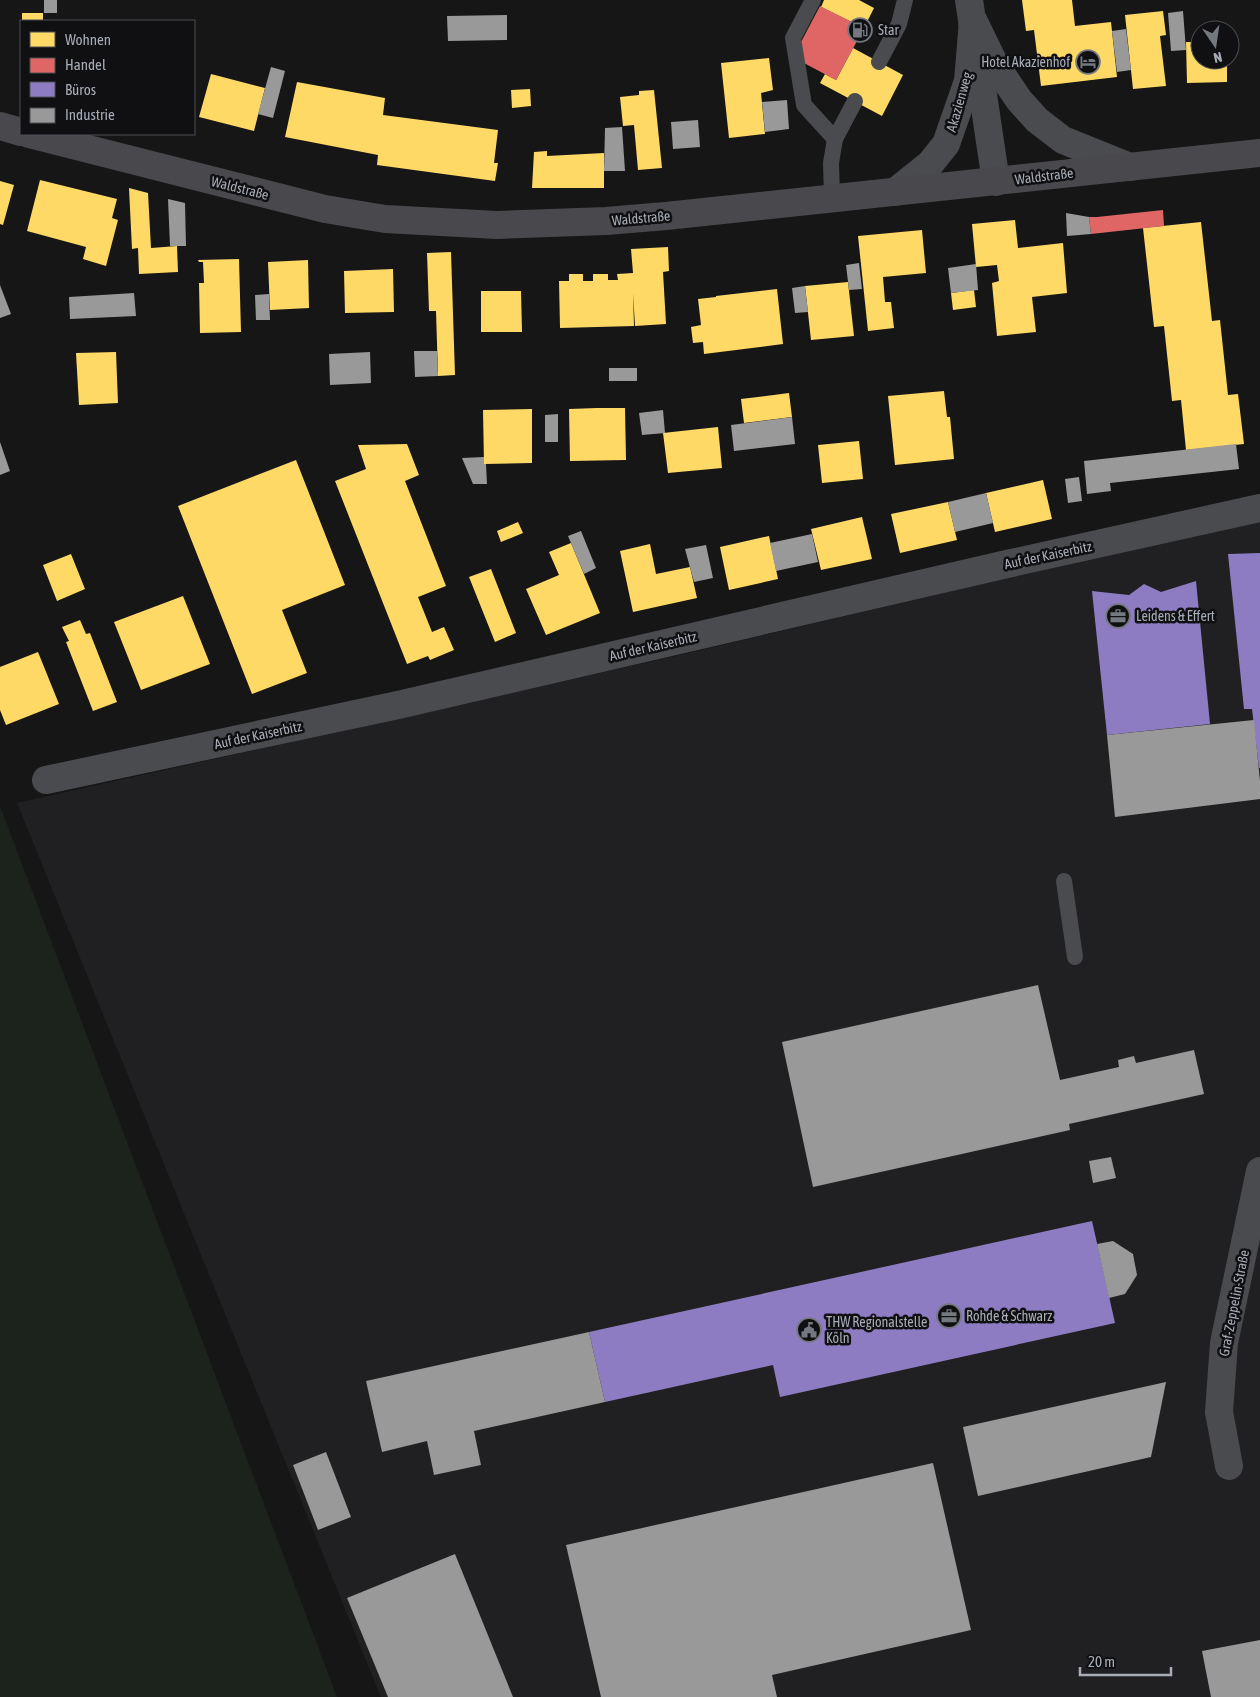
<svg xmlns="http://www.w3.org/2000/svg" width="1260" height="1697" viewBox="0 0 1260 1697" font-family="'Asap Condensed',sans-serif">
  <style>
    .built { fill: #202022 }
    .green { fill: #1c231d }
    .homes { fill: #ffd966 }
    .shops { fill: #e06666 }
    .offices { fill: #8e7cc3 }
    .industry { fill: #999 }
    .lines { fill: none; stroke-linecap: round; stroke-linejoin: round }
    .lane { stroke: #4a4b4f; stroke-width: 16 }
    .street { stroke: #4a4b4f; stroke-width: 28 }
    .secondary { stroke: #49494d; stroke-width: 28 }
    .labels { text-anchor: middle; stroke-width: 5; stroke-linejoin: round; paint-order: stroke }
    .poi-label { font-size: 14px; fill: #a7acb7; stroke: #101012; text-anchor: start }
    .street-label { font-size: 14px; fill: #a7acb7; stroke: #101012 }
  </style>
  <rect width="100%" height="100%" fill="#161616"/>
  <path class="built" d="M 1260,519 L 1260,1697 L 381,1697 L 17,803 L 676,656 Z"/>
  <path class="green" d="M 0,806 L 337,1697 L 0,1697 Z"/>
  <g class="homes">
    <path d="M 824,0 L 859,0 L 874,8 L 864,28 L 821,7 Z"/>
    <path d="M 1022,0 L 1072,0 L 1075,26 L 1111,22 L 1117,77 L 1041,86 L 1034,30 L 1026,31 Z"/>
    <path d="M 1163,11 L 1166,35 L 1160,36 L 1166,86 L 1133,89 L 1125,15 Z"/>
    <rect x="22" y="13" width="21" height="8"/>
    <path d="M 1186,42 L 1200,42 L 1200,60 L 1227,60 L 1227,82 L 1187,83 Z"/>
    <path d="M 853,48 L 903,75 L 882,116 L 820,83 L 825,74 L 836,80 Z"/>
    <path d="M 769,58 L 773,90 L 761,93 L 765,134 L 729,138 L 721,63 Z"/>
    <path d="M 211,74 L 265,88 L 254,131 L 199,117 Z"/>
    <path d="M 297,82 L 385,98 L 383,115 L 498,130 L 494,163 L 498,163 L 495,181 L 377,165 L 378,155 L 285,137 Z"/>
    <path d="M 530,89 L 531,106 L 512,108 L 511,90 Z"/>
    <path d="M 654,90 L 662,168 L 638,170 L 634,125 L 623,126 L 620,97 L 639,95 L 639,91 Z"/>
    <path d="M 547,151 L 547,156 L 604,153 L 604,188 L 532,188 L 534,152 Z"/>
    <path d="M 40,180 L 117,199 L 112,218 L 118,220 L 106,266 L 83,259 L 86,247 L 27,231 Z"/>
    <path d="M 0,181 L 14,185 L 3,225 L 0,224 Z"/>
    <path d="M 129,188 L 148,193 L 151,248 L 177,246 L 178,272 L 139,274 L 138,248 L 132,249 Z"/>
    <path d="M 1015,220 L 1018,248 L 1063,243 L 1067,293 L 1032,297 L 1036,332 L 997,336 L 992,283 L 999,281 L 997,265 L 976,267 L 972,224 Z"/>
    <path d="M 1201,222 L 1212,321 L 1220,320 L 1228,395 L 1238,394 L 1244,444 L 1186,450 L 1181,400 L 1172,401 L 1164,326 L 1154,327 L 1143,228 Z"/>
    <path d="M 922,230 L 926,273 L 883,277 L 885,302 L 891,302 L 894,328 L 868,331 L 858,236 Z"/>
    <path d="M 668,247 L 669,271 L 663,272 L 666,324 L 635,326 L 633,293 L 634,326 L 560,328 L 559,281 L 569,281 L 569,274 L 583,274 L 583,281 L 593,281 L 593,274 L 608,274 L 608,280 L 618,280 L 617,274 L 633,273 L 631,249 Z"/>
    <path d="M 451,252 L 455,375 L 438,376 L 436,311 L 429,311 L 427,253 Z"/>
    <path d="M 239,259 L 241,332 L 200,333 L 199,283 L 204,283 L 203,262 L 199,262 L 198,260 Z"/>
    <path d="M 308,260 L 309,308 L 270,310 L 268,262 Z"/>
    <path d="M 393,269 L 394,312 L 345,313 L 344,271 Z"/>
    <path d="M 848,282 L 854,336 L 811,340 L 805,286 Z"/>
    <path d="M 777,289 L 783,344 L 704,354 L 703,342 L 693,343 L 691,327 L 701,325 L 698,299 L 716,297 L 716,296 Z"/>
    <path d="M 974,290 L 976,307 L 953,310 L 951,293 Z"/>
    <path d="M 481,291 L 521,291 L 522,332 L 481,332 Z"/>
    <path d="M 116,352 L 118,403 L 79,405 L 76,353 Z"/>
    <path d="M 944,391 L 947,417 L 950,417 L 954,459 L 895,465 L 888,396 Z"/>
    <path d="M 789,393 L 792,417 L 744,423 L 741,399 Z"/>
    <path d="M 597,408 L 625,408 L 626,460 L 570,461 L 569,409 Z"/>
    <path d="M 532,409 L 532,463 L 484,464 L 483,410 Z"/>
    <path d="M 718,427 L 722,468 L 668,473 L 663,433 Z"/>
    <path d="M 859,441 L 863,479 L 822,483 L 818,445 Z"/>
    <path d="M 407,444 L 419,475 L 405,481 L 446,586 L 418,597 L 432,632 L 444,627 L 454,650 L 430,660 L 428,656 L 407,664 L 335,481 L 366,469 L 358,445 Z"/>
    <path d="M 296,460 L 345,585 L 282,610 L 307,673 L 252,694 L 178,506 Z"/>
    <path d="M 1043,480 L 1052,519 L 995,532 L 986,493 Z"/>
    <path d="M 948,502 L 957,540 L 900,553 L 891,514 Z"/>
    <path d="M 862,517 L 872,559 L 821,570 L 811,529 Z"/>
    <path d="M 518,522 L 523,533 L 501,542 L 497,531 Z"/>
    <path d="M 769,536 L 778,579 L 729,590 L 720,547 Z"/>
    <path d="M 571,543 L 600,613 L 546,635 L 526,589 L 559,575 L 549,552 Z"/>
    <path d="M 650,544 L 656,574 L 690,567 L 697,598 L 633,612 L 620,551 Z"/>
    <path d="M 71,554 L 85,589 L 57,601 L 43,565 Z"/>
    <path d="M 491,569 L 516,633 L 495,642 L 469,577 Z"/>
    <path d="M 183,596 L 210,664 L 141,690 L 114,622 Z"/>
    <path d="M 80,620 L 86,634 L 90,633 L 117,702 L 93,711 L 66,642 L 69,641 L 62,627 Z"/>
    <path d="M 38,652 L 59,704 L 6,725 L 0,710 L 0,667 Z"/>
  </g>
  <g class="shops">
    <path d="M 820,6 L 864,28 L 836,80 L 802,62 L 801,42 Z"/>
    <path d="M 1163,210 L 1164,226 L 1091,234 L 1089,217 L 1097,217 Z"/>
  </g>
  <g class="offices">
    <path d="M 1260,553 L 1260,768 L 1259,768 L 1252,709 L 1244,709 L 1228,554 Z"/>
    <path d="M 1196,581 L 1210,724 L 1107,735 L 1092,591 L 1129,595 L 1144,584 L 1161,592 Z"/>
    <path d="M 1092,1221 L 1115,1323 L 780,1397 L 773,1365 L 605,1402 L 589,1332 Z"/>
  </g>
  <g class="industry">
    <rect x="44" y="0" width="13" height="13"/>
    <path d="M 1183,11 L 1186,50 L 1171,51 L 1168,13 Z"/>
    <path d="M 507,15 L 507,40 L 448,41 L 447,16 Z"/>
    <path d="M 1126,29 L 1131,70 L 1117,72 L 1112,31 Z"/>
    <path d="M 271,67 L 285,71 L 273,118 L 258,114 Z"/>
    <path d="M 787,100 L 789,129 L 765,132 L 762,102 Z"/>
    <path d="M 698,120 L 700,147 L 673,149 L 671,122 Z"/>
    <path d="M 622,127 L 625,171 L 604,171 L 605,128 Z"/>
    <path d="M 168,199 L 185,203 L 186,246 L 170,246 Z"/>
    <path d="M 1066,213 L 1089,217 L 1091,234 L 1067,236 Z"/>
    <path d="M 859,263 L 862,289 L 849,290 L 846,265 Z"/>
    <path d="M 976,264 L 978,290 L 951,293 L 948,268 Z"/>
    <path d="M 0,285 L 11,314 L 0,318 Z"/>
    <path d="M 805,286 L 808,312 L 795,313 L 792,288 Z"/>
    <path d="M 134,293 L 136,316 L 70,319 L 69,297 Z"/>
    <path d="M 269,294 L 270,320 L 256,320 L 255,295 Z"/>
    <path d="M 414,351 L 437,351 L 438,376 L 415,377 Z"/>
    <path d="M 370,352 L 371,383 L 330,385 L 329,354 Z"/>
    <rect x="609" y="368" width="28" height="13"/>
    <path d="M 663,410 L 665,433 L 642,435 L 639,413 Z"/>
    <path d="M 558,414 L 558,442 L 545,442 L 545,415 Z"/>
    <path d="M 792,417 L 795,444 L 734,451 L 731,425 Z"/>
    <path d="M 0,442 L 10,471 L 0,475 Z"/>
    <path d="M 1236,444 L 1239,469 L 1110,483 L 1111,491 L 1087,494 L 1084,461 Z"/>
    <path d="M 484,457 L 484,464 L 486,464 L 487,484 L 473,484 L 462,458 Z"/>
    <path d="M 1079,477 L 1082,501 L 1068,503 L 1065,479 Z"/>
    <path d="M 986,493 L 993,523 L 955,532 L 948,502 Z"/>
    <path d="M 581,531 L 596,568 L 584,574 L 568,536 Z"/>
    <path d="M 812,534 L 818,562 L 776,571 L 770,543 Z"/>
    <path d="M 706,545 L 713,578 L 694,582 L 685,549 Z"/>
    <path d="M 1254,720 L 1260,781 L 1260,799 L 1115,817 L 1107,735 Z"/>
    <path d="M 1038,985 L 1060,1080 L 1119,1067 L 1118,1060 L 1134,1056 L 1136,1063 L 1194,1050 L 1204,1094 L 1069,1124 L 1070,1130 L 813,1187 L 782,1042 Z"/>
    <path d="M 1111,1157 L 1116,1178 L 1093,1183 L 1089,1161 Z"/>
    <path d="M 1113,1241 L 1133,1254 L 1137,1275 L 1125,1294 L 1109,1298 L 1097,1244 Z"/>
    <path d="M 589,1332 L 605,1402 L 474,1431 L 481,1465 L 434,1475 L 427,1441 L 382,1452 L 366,1381 Z"/>
    <path d="M 1166,1382 L 1151,1457 L 978,1496 L 963,1427 Z"/>
    <path d="M 326,1452 L 351,1517 L 318,1530 L 293,1465 Z"/>
    <path d="M 933,1463 L 971,1630 L 772,1675 L 777,1697 L 601,1697 L 566,1545 Z"/>
    <path d="M 455,1554 L 513,1697 L 388,1697 L 347,1598 Z"/>
    <path d="M 1260,1640 L 1260,1697 L 1211,1697 L 1202,1651 Z"/>
  </g>
  <g class="lines">
    <g class="lane">
      <path d="M 813,0 L 793,38 L 804,105 L 835,139"/>
      <path d="M 879,62 L 899,24 L 905,0"/>
      <path d="M 832,198 L 831,163 L 835,139 L 855,101"/>
      <path d="M 1064,881 L 1075,957"/>
    </g>
    <g class="street">
      <path d="M 969,0 L 996,182"/>
      <path d="M 973,20 L 994,63 L 1019,100 L 1037,120 L 1063,140 L 1130,167"/>
      <path d="M 895,192 L 930,164 L 946,144 L 968,81 L 973,21"/>
      <path d="M 46,780 L 398,705 L 1007,564 L 1260,508"/>
      <path d="M 1229,1466 L 1219,1412 L 1224,1343 L 1260,1171"/>
    </g>
    <g class="secondary">
      <path d="M 0,126 L 21,132"/>
      <path d="M 29,134 L 325,209 L 385,219 L 497,225 L 606,221 L 666,216 L 1260,153"/>
    </g>
  </g>
  <defs>
    <g id="fuel-ring" transform="scale(1.25)"><circle r="9.5" fill="#101012" stroke="#74787f" stroke-width="1.5"/><path d="M-5.5-6h7V0h2V4h1.3V-2.5L3-4.5l.8-.8L6-3V5H2.5V1h-1V6h-7ZM-4.2-4.7v3.2H.2V-4.7Z" fill="#74787f"/></g>
    <g id="hotel-ring" transform="scale(1.25)"><circle r="9.5" fill="#101012" stroke="#74787f" stroke-width="1.5"/><path d="M-6-4.5h1.5V1H6V5H4.5V3h-9V5H-6ZM-4 0a1.8 1.8 0 1 1 3.6 0ZM.5 0V-2.5h3Q6-2.5 6 0Z" fill="#74787f"/></g>
    <g id="office-ring" transform="scale(1.25)"><circle r="9.5" fill="#101012" stroke="#74787f" stroke-width="1.5"/><path d="M-6-3h4V-5.5h4V-3h4V5H-6ZM-1-4.5V-3h2v-1.5ZM-6 0V1H6V0Z" fill="#74787f"/></g>
    <g id="civic-ring" transform="scale(1.25)"><circle r="9.5" fill="#101012" stroke="#74787f" stroke-width="1.5"/><path d="M-.6-6.5H3V-4.5H.6V-3L4-1V1h2V6H-6V1h2V-1L-.6-3ZM-1.2 2.5V6h2.4V2.5Z" fill="#74787f"/></g>
  </defs>
  <g fill-rule="evenodd">
    <use href="#fuel-ring" x="860" y="30"/>
    <use href="#hotel-ring" x="1088" y="62"/>
    <use href="#office-ring" x="1118" y="616"/>
    <use href="#office-ring" x="949" y="1316"/>
    <use href="#civic-ring" x="809" y="1330"/>
  </g>
  <g class="labels">
    <g class="poi-label">
      <text x="878" y="35">Star</text>
      <text x="1070" y="67" text-anchor="end">Hotel Akazienhof</text>
      <text x="1136" y="621">Leidens &amp; Effert</text>
      <text x="966" y="1321">Rohde &amp; Schwarz</text>
      <text x="826" y="1327">THW Regionalstelle<tspan x="826" dy="16">Köln</tspan></text>
    </g>
    <g class="street-label">
      <text transform="translate(959 102) rotate(-74)" y="5">Akazienweg</text>
      <text transform="translate(1044 176) rotate(-7)" y="5">Waldstraße</text>
      <text transform="translate(240 188) rotate(14)" y="5">Waldstraße</text>
      <text transform="translate(641 218) rotate(-5)" y="5">Waldstraße</text>
      <text transform="translate(1048 555) rotate(-12)" y="5">Auf der Kaiserbitz</text>
      <text transform="translate(653 646) rotate(-13)" y="5">Auf der Kaiserbitz</text>
      <text transform="translate(258 735) rotate(-12)" y="5">Auf der Kaiserbitz</text>
      <text transform="translate(1234 1303) rotate(-79)" y="5">Graf-Zeppelin-Straße</text>
    </g>
  </g>
  <rect x="20" y="20" width="175" height="115" fill="#101012" stroke="#4c4e54"/>
  <rect x="30" y="32" width="25" height="15" fill="#ffd966" stroke="#4c4e54"/>
  <text x="65" y="45" font-size="15" fill="#a7acb7">Wohnen</text>
  <rect x="30" y="58" width="25" height="15" fill="#e06666" stroke="#4c4e54"/>
  <text x="65" y="70" font-size="15" fill="#a7acb7">Handel</text>
  <rect x="30" y="82" width="25" height="15" fill="#8e7cc3" stroke="#4c4e54"/>
  <text x="65" y="95" font-size="15" fill="#a7acb7">Büros</text>
  <rect x="30" y="108" width="25" height="15" fill="#999999" stroke="#4c4e54"/>
  <text x="65" y="120" font-size="15" fill="#a7acb7">Industrie</text>
  <g transform="translate(1215 45) rotate(167)"><circle r="24" fill="#101012" stroke="#4c4e54"/>
  <path d="M0-4L9 19L0 12L-9 19Z" fill="#74787f"/>
  <text y="-8" font-size="14" font-weight="bold" text-anchor="middle" fill="#a7acb7">N</text>
  </g>
  <path d="M1080 1667v8h91v-8" fill="none" stroke="#a7acb7" stroke-width="2.5"/>
  <text x="1088" y="1667" font-size="15" fill="#a7acb7" stroke="#101012" stroke-width="4" paint-order="stroke">20 m</text>
</svg>
